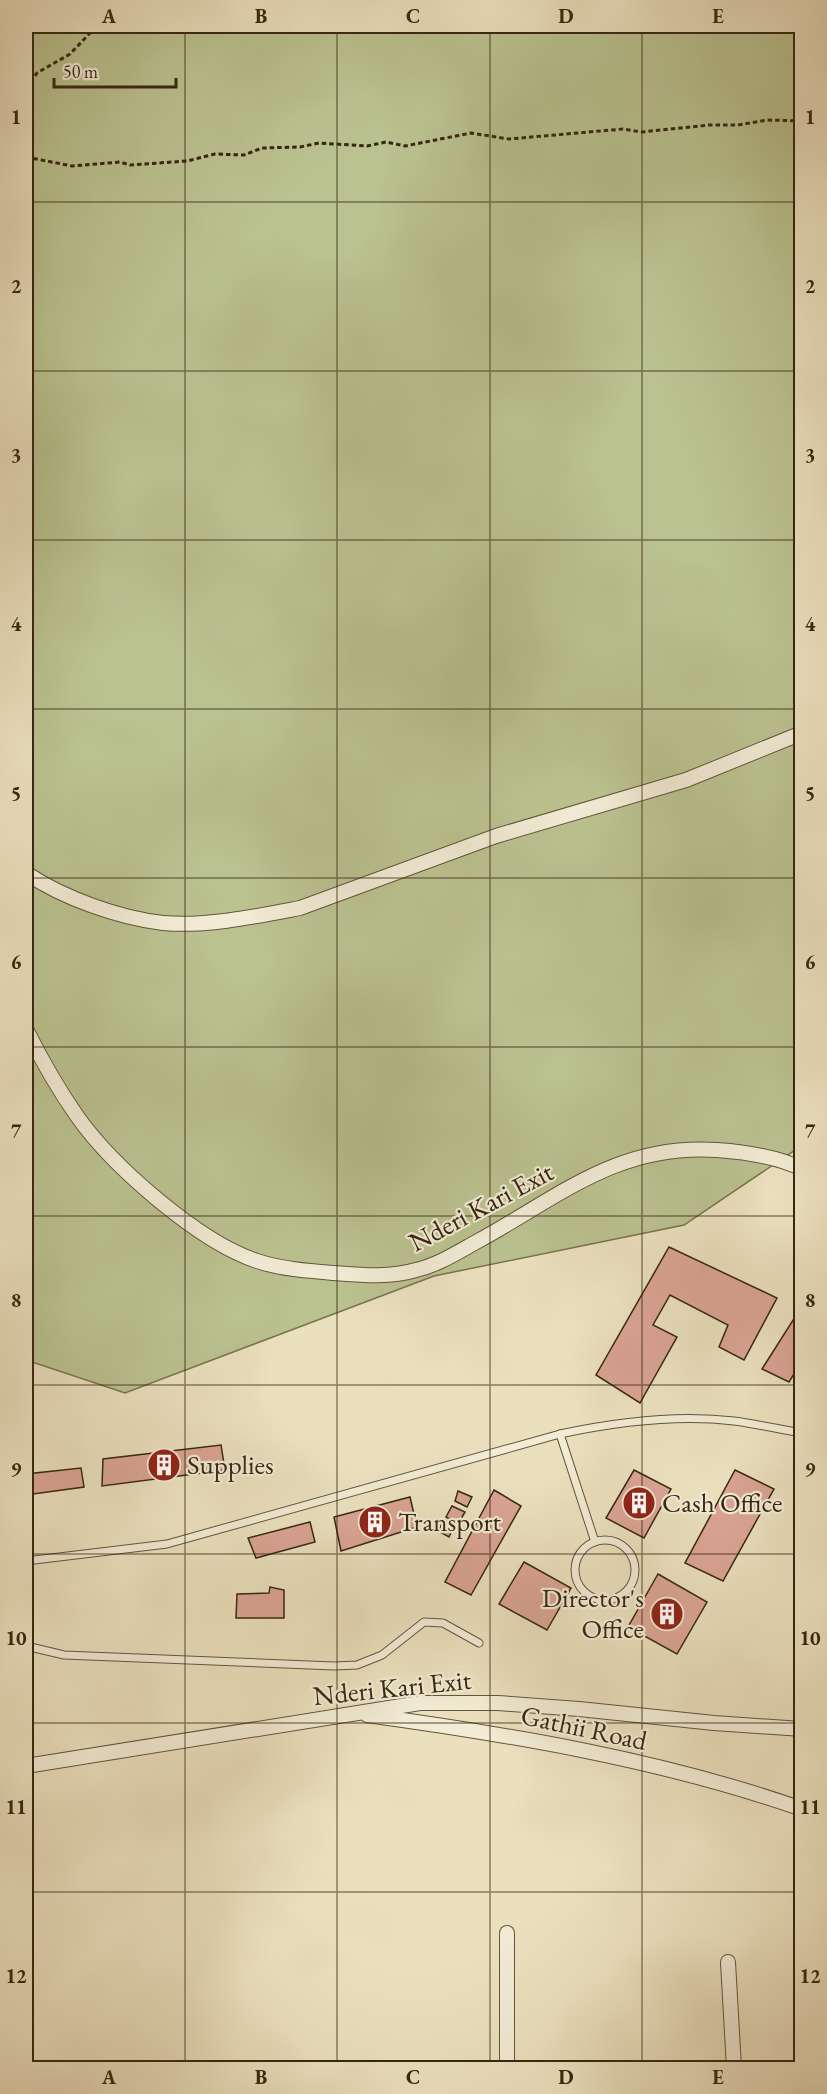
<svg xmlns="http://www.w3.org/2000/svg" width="827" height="2094" viewBox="0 0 827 2094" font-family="'EB Garamond',serif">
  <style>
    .green { fill: #bac290; stroke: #787450; stroke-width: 1.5 }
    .building { fill: #daa494; stroke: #362711; stroke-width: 1.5 }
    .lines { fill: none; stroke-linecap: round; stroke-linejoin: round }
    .lane-casing { stroke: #63553c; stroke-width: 9 }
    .street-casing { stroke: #63553c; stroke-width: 16 }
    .path { stroke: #362711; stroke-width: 3; stroke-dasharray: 4.5 3; stroke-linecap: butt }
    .lane { stroke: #f2ebd5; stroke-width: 7 }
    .street { stroke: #f2ebd5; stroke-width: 14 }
    .grid { fill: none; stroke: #362711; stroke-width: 1.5; stroke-opacity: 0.55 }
    .labels { text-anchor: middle; stroke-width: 4.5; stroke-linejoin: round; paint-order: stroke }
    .street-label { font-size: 27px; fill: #362711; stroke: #f2ebd5 }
    .poi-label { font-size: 27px; fill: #362711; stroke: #f2ebd5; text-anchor: start }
    .neatline { fill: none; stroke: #362711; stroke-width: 2 }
    .grid-label { font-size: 20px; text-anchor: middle; font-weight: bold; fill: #362711 }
  </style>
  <rect width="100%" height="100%" fill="#ebe0be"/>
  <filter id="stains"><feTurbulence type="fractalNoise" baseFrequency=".00333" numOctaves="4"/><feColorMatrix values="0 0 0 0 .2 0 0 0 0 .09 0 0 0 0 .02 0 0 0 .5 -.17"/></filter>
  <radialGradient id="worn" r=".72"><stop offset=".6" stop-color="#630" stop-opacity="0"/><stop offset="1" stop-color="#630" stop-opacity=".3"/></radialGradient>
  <path class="green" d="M 26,26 L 801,26 L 801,1146 L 684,1225 L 434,1276 L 125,1393 L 26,1360 Z"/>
  <g class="building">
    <path d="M 669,1247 L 777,1298 L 744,1360 L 719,1347 L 728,1325 L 670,1295 L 653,1325 L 677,1337 L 640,1403 L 596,1375 Z"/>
    <path d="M 802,1306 L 802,1361 L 789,1382 L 762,1369 Z"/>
    <path d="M 221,1445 L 225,1470 L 102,1486 L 103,1459 Z"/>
    <path d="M 81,1468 L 84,1487 L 26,1495 L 26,1474 Z"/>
    <path d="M 634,1470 L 671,1489 L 644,1538 L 606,1518 Z"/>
    <path d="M 735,1470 L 774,1489 L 723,1581 L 685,1563 Z"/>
    <path d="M 494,1490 L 521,1506 L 471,1595 L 445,1582 Z"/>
    <path d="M 458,1491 L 472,1497 L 467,1507 L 455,1501 Z"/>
    <path d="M 410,1497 L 417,1527 L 341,1551 L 334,1517 Z"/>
    <path d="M 452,1506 L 465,1512 L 458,1524 L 446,1517 Z"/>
    <path d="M 444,1520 L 454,1526 L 449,1537 L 438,1531 Z"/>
    <path d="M 310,1522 L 315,1542 L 256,1558 L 248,1538 Z"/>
    <path d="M 524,1562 L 571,1588 L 547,1630 L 499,1604 Z"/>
    <path d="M 658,1574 L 707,1602 L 677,1654 L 628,1627 Z"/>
    <path d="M 270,1587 L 284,1590 L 284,1618 L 236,1618 L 237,1594 L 269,1593 Z"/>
  </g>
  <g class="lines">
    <g class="lane-casing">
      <g id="lane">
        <path d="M 560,1434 L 595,1542"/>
        <circle cx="605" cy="1570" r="30"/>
        <path d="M 26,1561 L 167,1544 L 560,1434 C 616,1422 676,1414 734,1421 C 756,1424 779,1429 802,1433"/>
        <path d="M 26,1646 L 64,1655 L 334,1666 L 357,1665 L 382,1655 L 424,1622 L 443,1623 L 479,1643"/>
      </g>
    </g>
    <g class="street-casing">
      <g id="street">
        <path d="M 26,873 C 63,898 119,918 163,923 C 206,927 258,916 300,908 L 496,836 L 686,780 L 802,733"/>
        <path d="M 26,1029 C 41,1059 58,1089 77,1116 C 112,1166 199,1242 257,1261 C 281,1269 308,1271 334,1273 C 361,1275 389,1278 416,1270 C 438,1265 458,1252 478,1241 C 559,1197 618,1143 717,1150 C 745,1152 776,1156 802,1169"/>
        <path d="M 367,1715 C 513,1735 662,1760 802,1809"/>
        <path d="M 26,1766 L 420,1703 L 498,1703 L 579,1709 L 714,1723 L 802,1729"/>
        <path d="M 728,1962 L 734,2068"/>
        <path d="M 507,2068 L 507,1933"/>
      </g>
    </g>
    <g class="path">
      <path d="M 26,88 L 37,73 L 70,54 L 90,33 L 93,26"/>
      <path d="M 26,157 L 72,166 L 120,162 L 130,165 L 187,161 L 215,154 L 244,155 L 262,148 L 300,147 L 319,143 L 367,146 L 386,142 L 405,146 L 471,133 L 509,139 L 623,129 L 642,132 L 709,125 L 738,125 L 767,120 L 802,121"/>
    </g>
    <use href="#lane" class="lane"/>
    <use href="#street" class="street"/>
  </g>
  <path class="grid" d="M 185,26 L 185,2068M 337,26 L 337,2068M 490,26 L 490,2068M 642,26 L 642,2068M 26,202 L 802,202M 26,371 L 802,371M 26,540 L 802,540M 26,709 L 802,709M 26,878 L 802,878M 26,1047 L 802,1047M 26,1216 L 802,1216M 26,1385 L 802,1385M 26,1554 L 802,1554M 26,1723 L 802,1723M 26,1892 L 802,1892"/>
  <defs>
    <g id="building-disc" transform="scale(1.725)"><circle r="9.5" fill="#8f2418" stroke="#f2ebd5"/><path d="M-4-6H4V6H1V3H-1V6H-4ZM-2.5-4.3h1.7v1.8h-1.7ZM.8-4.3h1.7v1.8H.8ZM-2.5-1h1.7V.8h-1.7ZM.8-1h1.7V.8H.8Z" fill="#fff"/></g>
  </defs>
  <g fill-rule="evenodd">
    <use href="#building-disc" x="164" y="1465"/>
    <use href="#building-disc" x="639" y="1503"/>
    <use href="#building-disc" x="375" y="1522"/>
    <use href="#building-disc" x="667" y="1614"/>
  </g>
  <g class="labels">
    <g class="street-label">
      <text transform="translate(481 1207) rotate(-28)" y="9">Nderi Kari Exit</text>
      <text transform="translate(392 1688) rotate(-6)" y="9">Nderi Kari Exit</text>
      <text transform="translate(584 1728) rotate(12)" y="9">Gathii Road</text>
    </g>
    <g class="poi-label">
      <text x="187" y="1474">Supplies</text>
      <text x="662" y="1512">Cash Office</text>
      <text x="398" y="1531">Transport</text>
      <text x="644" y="1607" text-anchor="end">Director's<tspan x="644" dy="31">Office</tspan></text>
    </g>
  </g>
  <rect width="827" height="2094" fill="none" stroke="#ebe0be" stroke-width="66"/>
  <path d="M54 78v9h122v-9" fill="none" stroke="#362711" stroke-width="3"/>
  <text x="63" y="78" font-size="18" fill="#362711" stroke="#f2ebd5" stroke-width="4.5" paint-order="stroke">50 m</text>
  <rect x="33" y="33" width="761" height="2028" class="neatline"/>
  <g class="grid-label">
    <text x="109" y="23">A</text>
    <text x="261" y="23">B</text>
    <text x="413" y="23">C</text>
    <text x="566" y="23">D</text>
    <text x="718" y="23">E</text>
    <text x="16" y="124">1</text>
    <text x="810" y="124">1</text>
    <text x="16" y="293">2</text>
    <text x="810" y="293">2</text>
    <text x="16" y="462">3</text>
    <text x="810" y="462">3</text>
    <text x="16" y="631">4</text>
    <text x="810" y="631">4</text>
    <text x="16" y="800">5</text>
    <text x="810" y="800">5</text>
    <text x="16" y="969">6</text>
    <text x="810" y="969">6</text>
    <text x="16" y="1138">7</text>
    <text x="810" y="1138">7</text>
    <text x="16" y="1307">8</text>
    <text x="810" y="1307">8</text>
    <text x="16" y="1476">9</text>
    <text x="810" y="1476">9</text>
    <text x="16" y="1645">10</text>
    <text x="810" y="1645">10</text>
    <text x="16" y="1814">11</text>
    <text x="810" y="1814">11</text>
    <text x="16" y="1983">12</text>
    <text x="810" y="1983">12</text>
    <text x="109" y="2084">A</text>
    <text x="261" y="2084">B</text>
    <text x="413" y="2084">C</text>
    <text x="566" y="2084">D</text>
    <text x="718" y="2084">E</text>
  </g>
  <rect width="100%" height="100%" filter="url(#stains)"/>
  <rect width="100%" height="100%" fill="url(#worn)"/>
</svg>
